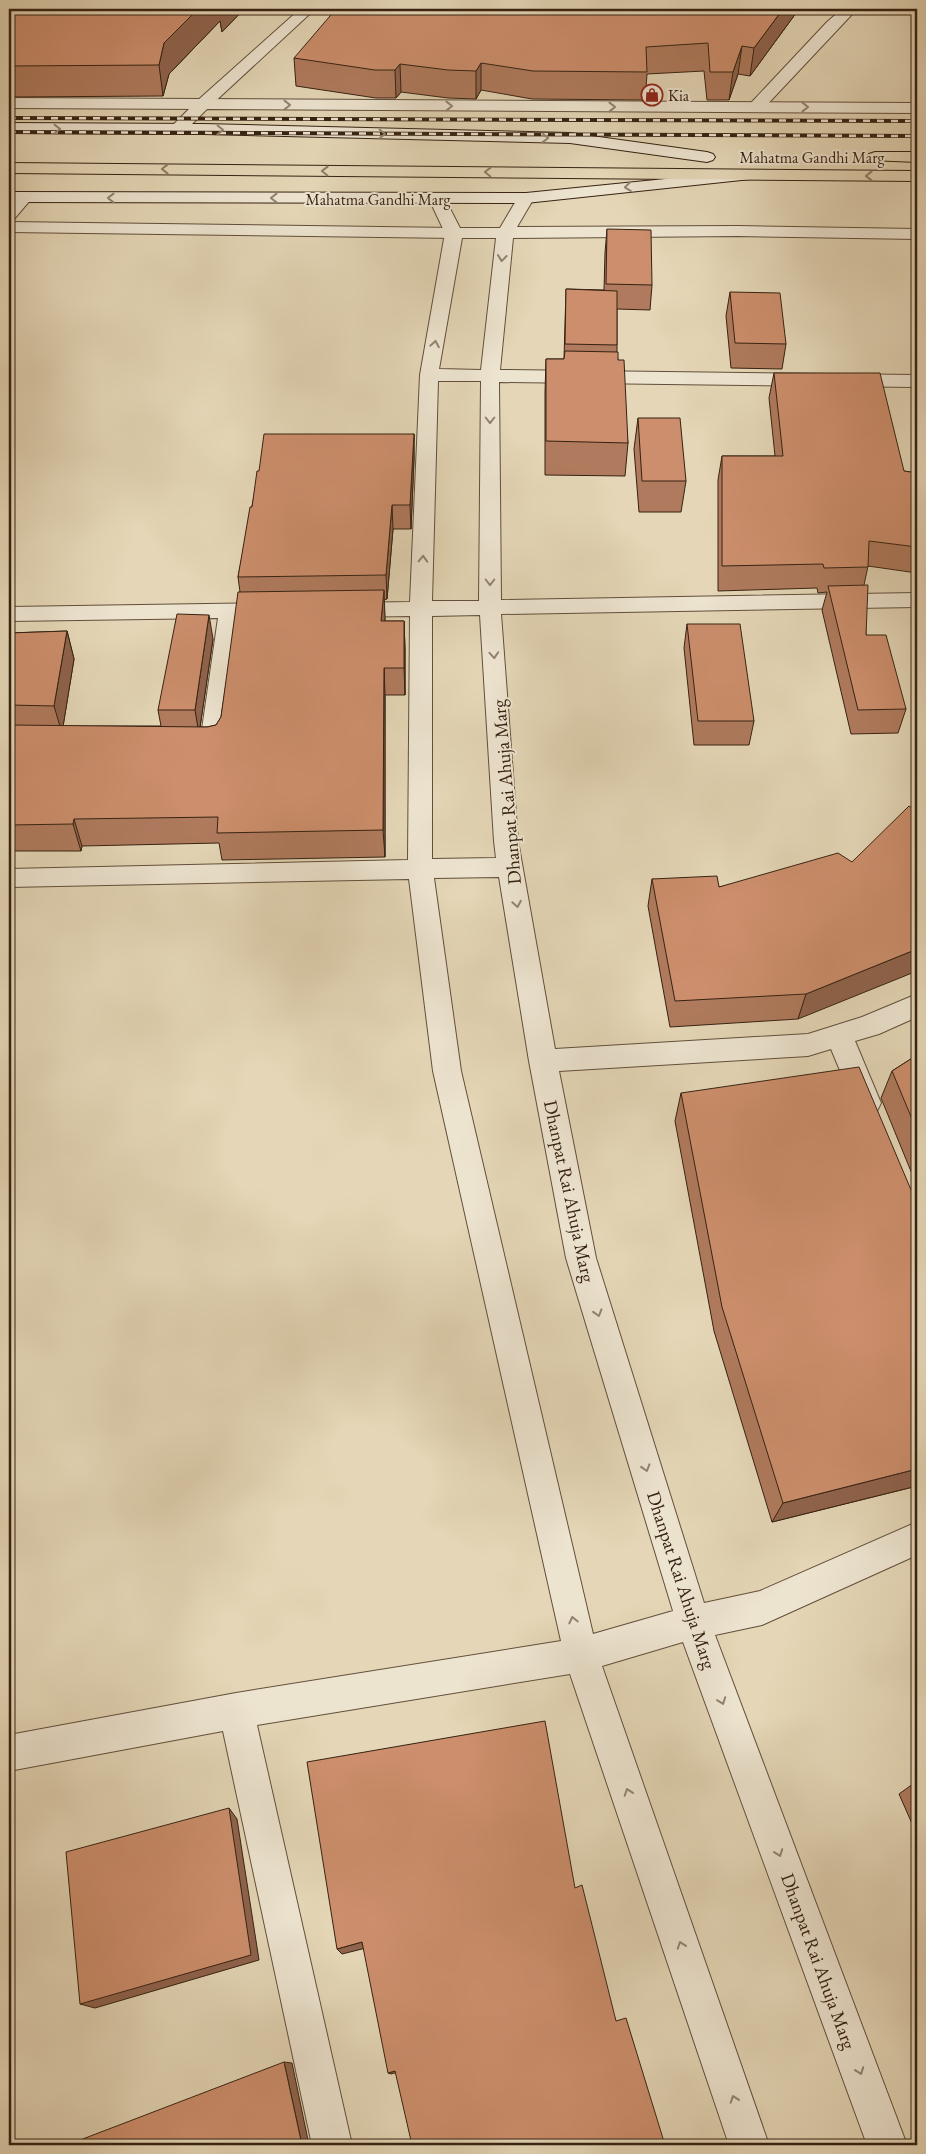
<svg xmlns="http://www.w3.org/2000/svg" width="926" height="2154" viewBox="0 0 926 2154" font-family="'EB Garamond',serif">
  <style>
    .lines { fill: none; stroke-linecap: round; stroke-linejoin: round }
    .service-casing { stroke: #624f3b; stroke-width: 2 }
    .minor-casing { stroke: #624f3b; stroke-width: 2 }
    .tertiary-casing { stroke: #624f3b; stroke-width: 2 }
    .secondary-casing { stroke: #362212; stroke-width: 2 }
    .primary-casing { stroke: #362212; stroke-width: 2 }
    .service { fill: #ede4d0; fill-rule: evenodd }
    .minor { fill: #ede4d0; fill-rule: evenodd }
    .tertiary { fill: #ede4d0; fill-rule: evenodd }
    .secondary { fill: #ede4d0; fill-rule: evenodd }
    .primary { fill: #e4d6b6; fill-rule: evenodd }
    .rail-casing { stroke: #362212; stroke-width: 4 }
    .rail { stroke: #ede4d0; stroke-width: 2.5; stroke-dasharray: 7; stroke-linecap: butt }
    .wall { fill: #af7a5d; stroke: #362212 }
    .shaded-wall { fill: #8f634c; stroke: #362212 }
    .building { fill: #cc8e6c; stroke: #362212 }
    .oneway { stroke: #928371 }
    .oneway2 { stroke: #8d7c64 }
    .labels { text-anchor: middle; stroke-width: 4; stroke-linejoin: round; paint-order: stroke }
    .far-poi-label { font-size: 16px; fill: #362212; stroke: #ede4d0; text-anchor: start }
    .far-street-label { font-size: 16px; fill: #362212; stroke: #ede4d0 }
    .street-label { font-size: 19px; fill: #362212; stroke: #ede4d0 }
  </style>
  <rect width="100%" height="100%" fill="#e4d6b6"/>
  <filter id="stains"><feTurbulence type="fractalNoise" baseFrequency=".004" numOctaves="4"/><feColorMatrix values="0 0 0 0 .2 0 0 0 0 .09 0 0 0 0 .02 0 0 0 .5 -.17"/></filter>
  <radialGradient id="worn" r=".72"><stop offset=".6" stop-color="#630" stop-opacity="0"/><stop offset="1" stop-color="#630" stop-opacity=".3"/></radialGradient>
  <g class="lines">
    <g class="service-casing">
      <g id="service">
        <path d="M 9,98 L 203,99 L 209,101 L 211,104 L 209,107 L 203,109 L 9,108 Z"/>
        <path d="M 24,193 L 30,194 L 32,198 L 15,218 L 9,219 L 9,204 L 18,194 Z"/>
        <path d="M 9,222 L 454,228 L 460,229 L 463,233 L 460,237 L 454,238 L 9,232 Z"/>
      </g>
    </g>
    <g class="minor-casing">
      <g id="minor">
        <path d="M 300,9 L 315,9 L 209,107 L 197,107 L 195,104 L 197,101 Z"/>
        <path d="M 842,9 L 857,9 L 762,110 L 750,110 L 748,107 L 750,104 L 827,22 Z"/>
        <path d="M 526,193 L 532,194 L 534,198 L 517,227 L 738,226 L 917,229 L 917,239 L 738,236 L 513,238 L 500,370 L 917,375 L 917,387 L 499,382 L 501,600 L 917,593 L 917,607 L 501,614 L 518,841 L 555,1049 L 808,1034 L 862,1017 L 917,994 L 917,1017 L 879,1034 L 855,1041 L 881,1103 L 877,1111 L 867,1115 L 857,1111 L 831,1049 L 808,1056 L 559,1071 L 596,1258 L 704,1603 L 760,1591 L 917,1522 L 917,1555 L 762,1625 L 715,1635 L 907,2145 L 867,2145 L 683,1642 L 602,1666 L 769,2145 L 729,2145 L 570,1674 L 257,1725 L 352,2145 L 312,2145 L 223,1731 L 9,1771 L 9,1735 L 236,1693 L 561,1641 L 433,1071 L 409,879 L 9,887 L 9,869 L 408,860 L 410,616 L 349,617 L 341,615 L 338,610 L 341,605 L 349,603 L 410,602 L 420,375 L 445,233 L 429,199 L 431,195 L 443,195 L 460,228 L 500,228 L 520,194 ZM 462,238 L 496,238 L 481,370 L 439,369 ZM 438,381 L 481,381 L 479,601 L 432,601 ZM 480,615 L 494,841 L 496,858 L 432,859 L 432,616 ZM 499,877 L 529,1061 L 566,1258 L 673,1611 L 593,1634 L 461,1071 L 434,878 Z"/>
        <path d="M 273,603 L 281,605 L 284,610 L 281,615 L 273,617 L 240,618 L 224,744 L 220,750 C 209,753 198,753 187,750 L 183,744 L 187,738 L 201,736 L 218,618 L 9,621 L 9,607 Z"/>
      </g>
    </g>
    <g class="tertiary-casing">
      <path id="tertiary" d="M 203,99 L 917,103 L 917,113 L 207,109 L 184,132 L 172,132 L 170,129 L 172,126 L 197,101 Z"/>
    </g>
    <g class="secondary-casing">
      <g id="secondary">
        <path d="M 9,123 L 203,124 L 570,133 L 707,152 L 713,154 L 715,157 L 713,160 L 707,162 L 570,143 L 203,134 L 9,133 Z"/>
        <path d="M 745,171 L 751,173 L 753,176 L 751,179 L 526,203 L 9,202 L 9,192 L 526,193 Z"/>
      </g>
    </g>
    <g class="primary-casing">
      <g id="primary">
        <path d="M 875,152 L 917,152 L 917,162 L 869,160 L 867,157 L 869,154 Z"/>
        <path d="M 9,163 L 917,171 L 917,181 L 9,173 Z"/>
      </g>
    </g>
    <use href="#service" class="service"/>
    <use href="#minor" class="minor"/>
    <use href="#tertiary" class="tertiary"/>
    <use href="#secondary" class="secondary"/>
    <use href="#primary" class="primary"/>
    <g class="rail-casing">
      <g id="rail">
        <path d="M 9,118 L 917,121"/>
        <path d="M 9,132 L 917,136"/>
      </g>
    </g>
    <use href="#rail" class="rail"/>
  </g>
  <g class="wall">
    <path d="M 9,9 L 244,9 L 222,32 L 220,21 L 169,74 L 163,96 L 9,97 Z"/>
    <path d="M 799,9 L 750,76 L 738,74 L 729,100 L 707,100 L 704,71 L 647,74 L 645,100 L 532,99 L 481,90 L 476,99 L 448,98 L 401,92 L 396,98 L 376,98 L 296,86 L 294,58 Z"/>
    <path d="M 820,9 L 837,9 L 834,12 Z"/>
    <path d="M 607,229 L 652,285 L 650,310 L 617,309 L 617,352 L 628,443 L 625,476 L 545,475 L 545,392 L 546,359 L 564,359 L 566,289 L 604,290 L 605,253 Z"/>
    <path d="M 730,292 L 786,344 L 782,369 L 731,368 L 726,316 Z"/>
    <path d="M 774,373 L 904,471 L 917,473 L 917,573 L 868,566 L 864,585 L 866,635 L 906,709 L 898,733 L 851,734 L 822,610 L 827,592 L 818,593 L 817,588 L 718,591 L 718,480 L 722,456 L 775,456 L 769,398 Z"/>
    <path d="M 638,418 L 686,481 L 681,512 L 639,512 L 634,449 Z"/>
    <path d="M 414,434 L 414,459 L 411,529 L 393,529 L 387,599 L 384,600 L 385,621 L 404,621 L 405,649 L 405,695 L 385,695 L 385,857 L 222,860 L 219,843 L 82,846 L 81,851 L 15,851 L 12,845 L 9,845 L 9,633 L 67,631 L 74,659 L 63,726 L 161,726 L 158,710 L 213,639 L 200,727 L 207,727 L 216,725 L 221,717 L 240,592 L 238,577 L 259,471 Z"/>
    <path d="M 687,624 L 754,721 L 749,745 L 694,745 L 684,648 Z"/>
    <path d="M 852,862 L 798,1019 L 670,1027 L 648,906 L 652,879 L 719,887 Z"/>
    <path d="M 917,1055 L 917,1186 L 881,1098 L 892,1071 Z"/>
    <path d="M 681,1093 L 914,1211 L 917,1219 L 917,1486 L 772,1522 L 714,1331 L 675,1121 Z"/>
    <path d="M 917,1781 L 917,1835 L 899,1794 Z"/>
  </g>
  <g class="shaded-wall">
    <path d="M 198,9 L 244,9 L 222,32 L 220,21 L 169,74 L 163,96 L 159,65 L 164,43 Z"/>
    <path d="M 783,9 L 799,9 L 750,76 L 754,48 Z"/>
    <path d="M 742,46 L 738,74 L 729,100 L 733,72 Z"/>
    <path d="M 481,63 L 481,90 L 476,99 L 476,71 Z"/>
    <path d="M 400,64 L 401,92 L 396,98 L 395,70 Z"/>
    <path d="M 414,434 L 414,459 L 411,529 L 410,505 Z"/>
    <path d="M 392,505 L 393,529 L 387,599 L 386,575 Z"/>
    <path d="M 384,590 L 385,617 L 383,649 L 381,621 Z"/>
    <path d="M 209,615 L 213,639 L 199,734 L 195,710 Z"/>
    <path d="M 404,621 L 405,649 L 405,695 L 404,668 Z"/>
    <path d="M 67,631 L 74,659 L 62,733 L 54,706 Z"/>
    <path d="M 384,668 L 385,695 L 385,857 L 383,830 Z"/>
    <path d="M 74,819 L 82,846 L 81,851 L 73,824 Z"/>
    <path d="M 917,949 L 917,971 L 798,1019 L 806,994 Z"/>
    <path d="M 917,1469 L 917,1486 L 772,1522 L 783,1503 Z"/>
    <path d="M 229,1808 L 237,1819 L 259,1960 L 95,2008 L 80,2004 Z"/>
    <path d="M 362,1942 L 366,1948 L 342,1954 L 337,1949 Z"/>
    <path d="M 284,2062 L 292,2063 L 309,2145 L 302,2145 Z"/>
    <path d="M 395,2071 L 398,2072 L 391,2074 L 388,2073 Z"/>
  </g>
  <g class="building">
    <path d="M 9,9 L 198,9 L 164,43 L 159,65 L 9,66 Z"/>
    <path d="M 336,9 L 783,9 L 754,48 L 742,46 L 733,72 L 710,72 L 708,43 L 646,47 L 647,72 L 533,71 L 481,63 L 476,71 L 448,70 L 400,64 L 395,70 L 375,70 L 294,58 Z"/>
    <path d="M 607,229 L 651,230 L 652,285 L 606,284 Z"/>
    <path d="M 566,289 L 617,291 L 617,345 L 565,344 Z"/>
    <path d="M 730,292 L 780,293 L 786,344 L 735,343 Z"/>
    <path d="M 565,351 L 618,352 L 618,360 L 624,360 L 628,443 L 546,441 L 546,359 L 564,359 Z"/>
    <path d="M 774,373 L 880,373 L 904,471 L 917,473 L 917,547 L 869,541 L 868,567 L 824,568 L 823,564 L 722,566 L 722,456 L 783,456 Z"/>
    <path d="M 638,418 L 680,418 L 686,481 L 642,481 Z"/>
    <path d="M 264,434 L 414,434 L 410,505 L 392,505 L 386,575 L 238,577 L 250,507 L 252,507 L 257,471 L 259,471 Z"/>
    <path d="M 868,585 L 866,635 L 886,635 L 906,709 L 858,710 L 828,586 Z"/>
    <path d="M 384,590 L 381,621 L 404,621 L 404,668 L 384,668 L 383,830 L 217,833 L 218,817 L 74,819 L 73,824 L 9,825 L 9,725 L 207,727 L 216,725 L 221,717 L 238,592 Z"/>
    <path d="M 177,614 L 209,615 L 195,710 L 158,710 Z"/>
    <path d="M 687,624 L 740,624 L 754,721 L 698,721 Z"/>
    <path d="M 67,631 L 54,706 L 9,705 L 9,633 Z"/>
    <path d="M 909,806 L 917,811 L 917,949 L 806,994 L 675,1001 L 652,879 L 717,876 L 719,887 L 838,853 L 852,862 Z"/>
    <path d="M 917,1055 L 917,1131 L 892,1071 Z"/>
    <path d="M 859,1067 L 917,1204 L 917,1205 L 913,1207 L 917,1219 L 917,1469 L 783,1503 L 722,1307 L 681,1093 Z"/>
    <path d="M 545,1721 L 575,1888 L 582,1885 L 616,2021 L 626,2018 L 665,2145 L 412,2145 L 395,2071 L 388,2073 L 362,1942 L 337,1949 L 307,1762 Z"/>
    <path d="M 229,1808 L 251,1955 L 80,2004 L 66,1852 Z"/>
    <path d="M 284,2062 L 302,2145 L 67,2145 Z"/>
  </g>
  <defs><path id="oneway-chevron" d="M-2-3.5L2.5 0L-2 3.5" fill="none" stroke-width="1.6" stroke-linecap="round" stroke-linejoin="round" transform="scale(1.25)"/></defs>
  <g class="oneway">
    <use href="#oneway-chevron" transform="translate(287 105)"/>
    <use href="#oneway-chevron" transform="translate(449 106)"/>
    <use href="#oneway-chevron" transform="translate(612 107)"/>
    <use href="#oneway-chevron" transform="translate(805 107)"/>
    <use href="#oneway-chevron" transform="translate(57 129)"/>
    <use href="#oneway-chevron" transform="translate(220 130) rotate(1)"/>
    <use href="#oneway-chevron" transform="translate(382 134) rotate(1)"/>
    <use href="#oneway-chevron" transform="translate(545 138) rotate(1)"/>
    <use href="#oneway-chevron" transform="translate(628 187) rotate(174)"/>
    <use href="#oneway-chevron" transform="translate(111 198) rotate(-180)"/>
    <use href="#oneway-chevron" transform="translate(274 198) rotate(-180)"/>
    <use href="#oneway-chevron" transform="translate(502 258) rotate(96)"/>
    <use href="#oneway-chevron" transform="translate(435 344) rotate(-80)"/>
    <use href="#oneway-chevron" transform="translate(490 420) rotate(90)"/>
    <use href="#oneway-chevron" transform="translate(423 559) rotate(-88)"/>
    <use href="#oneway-chevron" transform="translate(490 582) rotate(90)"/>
    <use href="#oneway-chevron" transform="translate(494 655) rotate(86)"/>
    <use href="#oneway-chevron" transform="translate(517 904) rotate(80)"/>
    <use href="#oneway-chevron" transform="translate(598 1313) rotate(73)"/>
    <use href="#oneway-chevron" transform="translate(646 1468) rotate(73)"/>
    <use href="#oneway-chevron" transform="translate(573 1620) rotate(-103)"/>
    <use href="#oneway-chevron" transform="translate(722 1701) rotate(70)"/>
    <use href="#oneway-chevron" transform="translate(628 1792) rotate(-109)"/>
    <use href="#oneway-chevron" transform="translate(779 1853) rotate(70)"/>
    <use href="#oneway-chevron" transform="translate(681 1945) rotate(-109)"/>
    <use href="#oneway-chevron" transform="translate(860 2071) rotate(70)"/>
    <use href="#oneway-chevron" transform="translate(734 2099) rotate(-109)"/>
  </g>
  <g class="oneway2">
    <use href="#oneway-chevron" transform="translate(165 169) rotate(-180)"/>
    <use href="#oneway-chevron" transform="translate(325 171) rotate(-179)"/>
    <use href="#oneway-chevron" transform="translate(488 172) rotate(-179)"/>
    <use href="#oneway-chevron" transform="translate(869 176) rotate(-180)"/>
  </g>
  <defs>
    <g id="shop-ring" transform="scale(1.125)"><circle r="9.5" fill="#ede4d0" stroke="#8f2418" stroke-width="1.5"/><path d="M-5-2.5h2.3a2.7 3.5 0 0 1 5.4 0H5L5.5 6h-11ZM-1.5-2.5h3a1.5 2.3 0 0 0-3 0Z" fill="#8f2418"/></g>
  </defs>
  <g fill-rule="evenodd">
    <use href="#shop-ring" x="652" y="95"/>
  </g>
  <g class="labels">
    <g class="far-poi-label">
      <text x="668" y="101">Kia</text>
    </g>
    <g class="far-street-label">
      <text x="812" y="163">Mahatma Gandhi Marg</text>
      <text x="378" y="205">Mahatma Gandhi Marg</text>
    </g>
    <g class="street-label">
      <text transform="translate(506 792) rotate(-95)" y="7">Dhanpat Rai Ahuja Marg</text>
      <text transform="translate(570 1191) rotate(78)" y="7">Dhanpat Rai Ahuja Marg</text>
      <text transform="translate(682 1580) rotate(72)" y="7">Dhanpat Rai Ahuja Marg</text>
      <text transform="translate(819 1961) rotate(70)" y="7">Dhanpat Rai Ahuja Marg</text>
    </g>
  </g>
  <rect width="926" height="2154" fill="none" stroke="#e4d6b6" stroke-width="30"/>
  <rect x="10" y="10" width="906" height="2134" fill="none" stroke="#362212" stroke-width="2.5"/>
  <rect x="15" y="15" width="896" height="2124" fill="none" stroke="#362212"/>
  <rect width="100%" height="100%" filter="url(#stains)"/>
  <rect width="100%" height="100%" fill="url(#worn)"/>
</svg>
